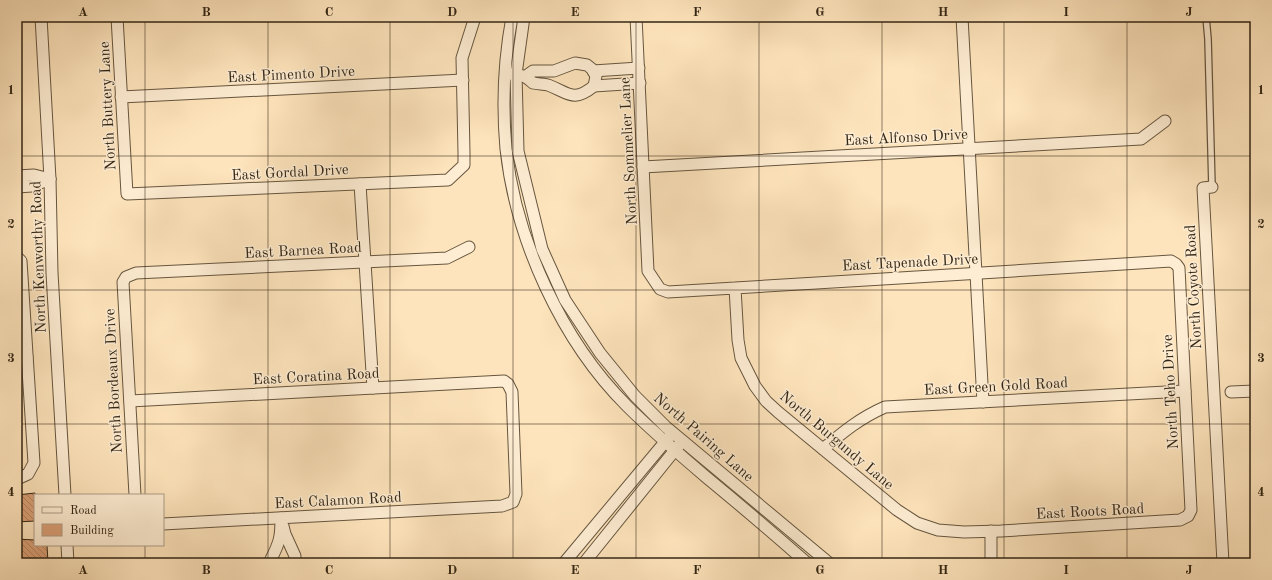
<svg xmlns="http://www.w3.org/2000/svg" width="1272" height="580" viewBox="0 0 1272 580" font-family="'Old Standard TT',serif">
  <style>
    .building { fill: url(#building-back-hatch); stroke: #332615 }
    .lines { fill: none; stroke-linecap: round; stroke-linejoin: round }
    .lane-casing { stroke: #66563f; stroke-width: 8 }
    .street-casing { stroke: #66563f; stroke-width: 13 }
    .lane { stroke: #feedd3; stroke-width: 5.5 }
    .street { stroke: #feedd3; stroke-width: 11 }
    .grid { fill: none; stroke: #332615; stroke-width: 1; stroke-opacity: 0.55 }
    .labels { text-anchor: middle; stroke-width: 3; stroke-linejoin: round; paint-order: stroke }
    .street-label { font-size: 15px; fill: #332615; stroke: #feedd3 }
    .neatline { fill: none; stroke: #332615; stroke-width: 1.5 }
    .grid-label { font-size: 13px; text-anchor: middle; font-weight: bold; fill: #332615 }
  </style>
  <defs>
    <pattern id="building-back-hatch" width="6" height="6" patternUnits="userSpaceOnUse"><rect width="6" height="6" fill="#dba077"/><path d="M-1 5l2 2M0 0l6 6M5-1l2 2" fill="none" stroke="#b28260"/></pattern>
  </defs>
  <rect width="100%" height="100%" fill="#fee4bc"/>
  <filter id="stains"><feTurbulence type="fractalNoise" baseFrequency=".005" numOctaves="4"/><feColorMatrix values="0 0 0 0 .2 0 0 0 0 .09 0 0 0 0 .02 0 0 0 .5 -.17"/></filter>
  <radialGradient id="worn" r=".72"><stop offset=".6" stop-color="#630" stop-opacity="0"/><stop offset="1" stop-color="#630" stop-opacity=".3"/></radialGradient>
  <g class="building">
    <path d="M 35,493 L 35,521 L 17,522 L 17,495 Z"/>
    <path d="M 17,539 L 35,540 L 35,545 L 47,545 L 48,563 L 17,563 Z"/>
  </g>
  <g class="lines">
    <g class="lane-casing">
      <path id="lane" d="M 1206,17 L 1208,39 L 1212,187"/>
    </g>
    <g class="street-casing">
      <g id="street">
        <path d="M 41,17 L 50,179 L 52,273 L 65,495"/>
        <path d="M 117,17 L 127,194 L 448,180 L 464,165 L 464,153 L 462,58 L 475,17"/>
        <path d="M 512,17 C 504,60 502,105 506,149 C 516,241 562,341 627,406 C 652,431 679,454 706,477 C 740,505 774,534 807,563"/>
        <path d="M 524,17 L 516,74 L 518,151 L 542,249 L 565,300 L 600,353 L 635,396 L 666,427 L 829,563"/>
        <path d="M 636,17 L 648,271 L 660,289 L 668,292 C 836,282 1003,272 1171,261 L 1176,264 L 1179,268 L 1191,510 L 1188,516 L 1180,520 L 1001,531 L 964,532 L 938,530 L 917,523 L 897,510 L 778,412 L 766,401 L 755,386 L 741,358 L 738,340 L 735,288"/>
        <path d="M 962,17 L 983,402"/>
        <path d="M 593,71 L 639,68"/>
        <path d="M 509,74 C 520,74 526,76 533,83 C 538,84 544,84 548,85 C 569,93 573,103 594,86 L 596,76 L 592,69 L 587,65 L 575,63 L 554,71 L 533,71 L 526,76"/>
        <path d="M 594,86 L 640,83"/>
        <path d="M 121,97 L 463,80"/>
        <path d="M 643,167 L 1141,139 L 1165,121"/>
        <path d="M 17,176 L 34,175 L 50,179"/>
        <path d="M 360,184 L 373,388"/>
        <path d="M 17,187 L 32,186 L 50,179"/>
        <path d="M 1212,187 L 1203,188 L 1223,563"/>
        <path d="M 17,257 L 21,261 L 34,463 L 28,474 L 17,479"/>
        <path d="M 17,358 L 27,357"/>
        <path d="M 1231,392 L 1255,391"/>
        <path d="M 130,401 L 504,381 L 508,384 L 512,392 L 516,494 L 513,502 L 502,506 L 163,524"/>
        <path d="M 823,449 C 843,432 860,418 885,407 L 1185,391"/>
        <path d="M 135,495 L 123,282 L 126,277 L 136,273 L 447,258 L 469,247"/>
        <path d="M 283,526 L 285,534 L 295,556"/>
        <path d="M 991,531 L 991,563"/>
        <path d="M 67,545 L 68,563"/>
        <path d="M 271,559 C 280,542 281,536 281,518"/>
        <path d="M 564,563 L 670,436"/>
        <path d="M 584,563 L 679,445"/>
      </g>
    </g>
    <use href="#lane" class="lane"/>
    <use href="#street" class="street"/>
  </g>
  <path class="grid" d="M 145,17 L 145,495M 268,17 L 268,563M 390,17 L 390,563M 513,17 L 513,563M 636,17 L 636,563M 759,17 L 759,563M 882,17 L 882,563M 1004,17 L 1004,563M 1127,17 L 1127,563M 17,156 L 1255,156M 17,290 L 1255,290M 17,424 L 1255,424M 145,545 L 145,563"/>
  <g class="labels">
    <g class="street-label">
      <text transform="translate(291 74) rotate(-3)" y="5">East Pimento Drive</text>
      <text transform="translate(107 106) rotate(-93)" y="5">North Buttery Lane</text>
      <text transform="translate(906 137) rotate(-3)" y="5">East Alfonso Drive</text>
      <text transform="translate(628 151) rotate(-93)" y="5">North Sommelier Lane</text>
      <text transform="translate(290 172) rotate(-3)" y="5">East Gordal Drive</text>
      <text transform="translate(303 250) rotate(-3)" y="5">East Barnea Road</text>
      <text transform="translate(38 257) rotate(-92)" y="5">North Kenworthy Road</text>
      <text transform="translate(910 262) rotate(-3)" y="5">East Tapenade Drive</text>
      <text transform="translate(1193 287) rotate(-93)" y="5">North Coyote Road</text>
      <text transform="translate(316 376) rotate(-3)" y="5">East Coratina Road</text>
      <text transform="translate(113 381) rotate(-93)" y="5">North Bordeaux Drive</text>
      <text transform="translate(996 386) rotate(-3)" y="5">East Green Gold Road</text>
      <text transform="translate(1170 392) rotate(-93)" y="5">North Teho Drive</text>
      <text transform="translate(704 437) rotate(41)" y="5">North Pairing Lane</text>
      <text transform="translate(837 440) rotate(40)" y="5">North Burgundy Lane</text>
      <text transform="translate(338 500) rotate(-3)" y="5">East Calamon Road</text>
      <text transform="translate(1090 511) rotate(-3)" y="5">East Roots Road</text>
    </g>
  </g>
  <rect width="1272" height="580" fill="none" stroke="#fee4bc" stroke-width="44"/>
  <rect x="34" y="494" width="130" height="52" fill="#feedd3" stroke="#ad9d87"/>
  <rect x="42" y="507" width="20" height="6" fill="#feedd3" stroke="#ad9d87"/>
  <text x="70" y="514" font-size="12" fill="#332615">Road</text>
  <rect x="42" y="524" width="20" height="12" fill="#dba077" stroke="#ad9d87"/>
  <text x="70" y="534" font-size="12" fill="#332615">Building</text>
  <rect x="22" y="22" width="1228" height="536" class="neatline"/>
  <g class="grid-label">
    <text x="83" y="16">A</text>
    <text x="206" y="16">B</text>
    <text x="329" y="16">C</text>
    <text x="452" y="16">D</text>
    <text x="575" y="16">E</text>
    <text x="697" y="16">F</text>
    <text x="820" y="16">G</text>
    <text x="943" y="16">H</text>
    <text x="1066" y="16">I</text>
    <text x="1189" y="16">J</text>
    <text x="11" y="94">1</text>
    <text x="1261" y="94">1</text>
    <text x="11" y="228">2</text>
    <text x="1261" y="228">2</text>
    <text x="11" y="362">3</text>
    <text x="1261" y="362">3</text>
    <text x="11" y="496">4</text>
    <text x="1261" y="496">4</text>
    <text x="83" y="574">A</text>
    <text x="206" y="574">B</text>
    <text x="329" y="574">C</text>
    <text x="452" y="574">D</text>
    <text x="575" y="574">E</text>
    <text x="697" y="574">F</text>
    <text x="820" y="574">G</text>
    <text x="943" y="574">H</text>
    <text x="1066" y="574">I</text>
    <text x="1189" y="574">J</text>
  </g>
  <rect width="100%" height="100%" filter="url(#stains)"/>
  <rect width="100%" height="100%" fill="url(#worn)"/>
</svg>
